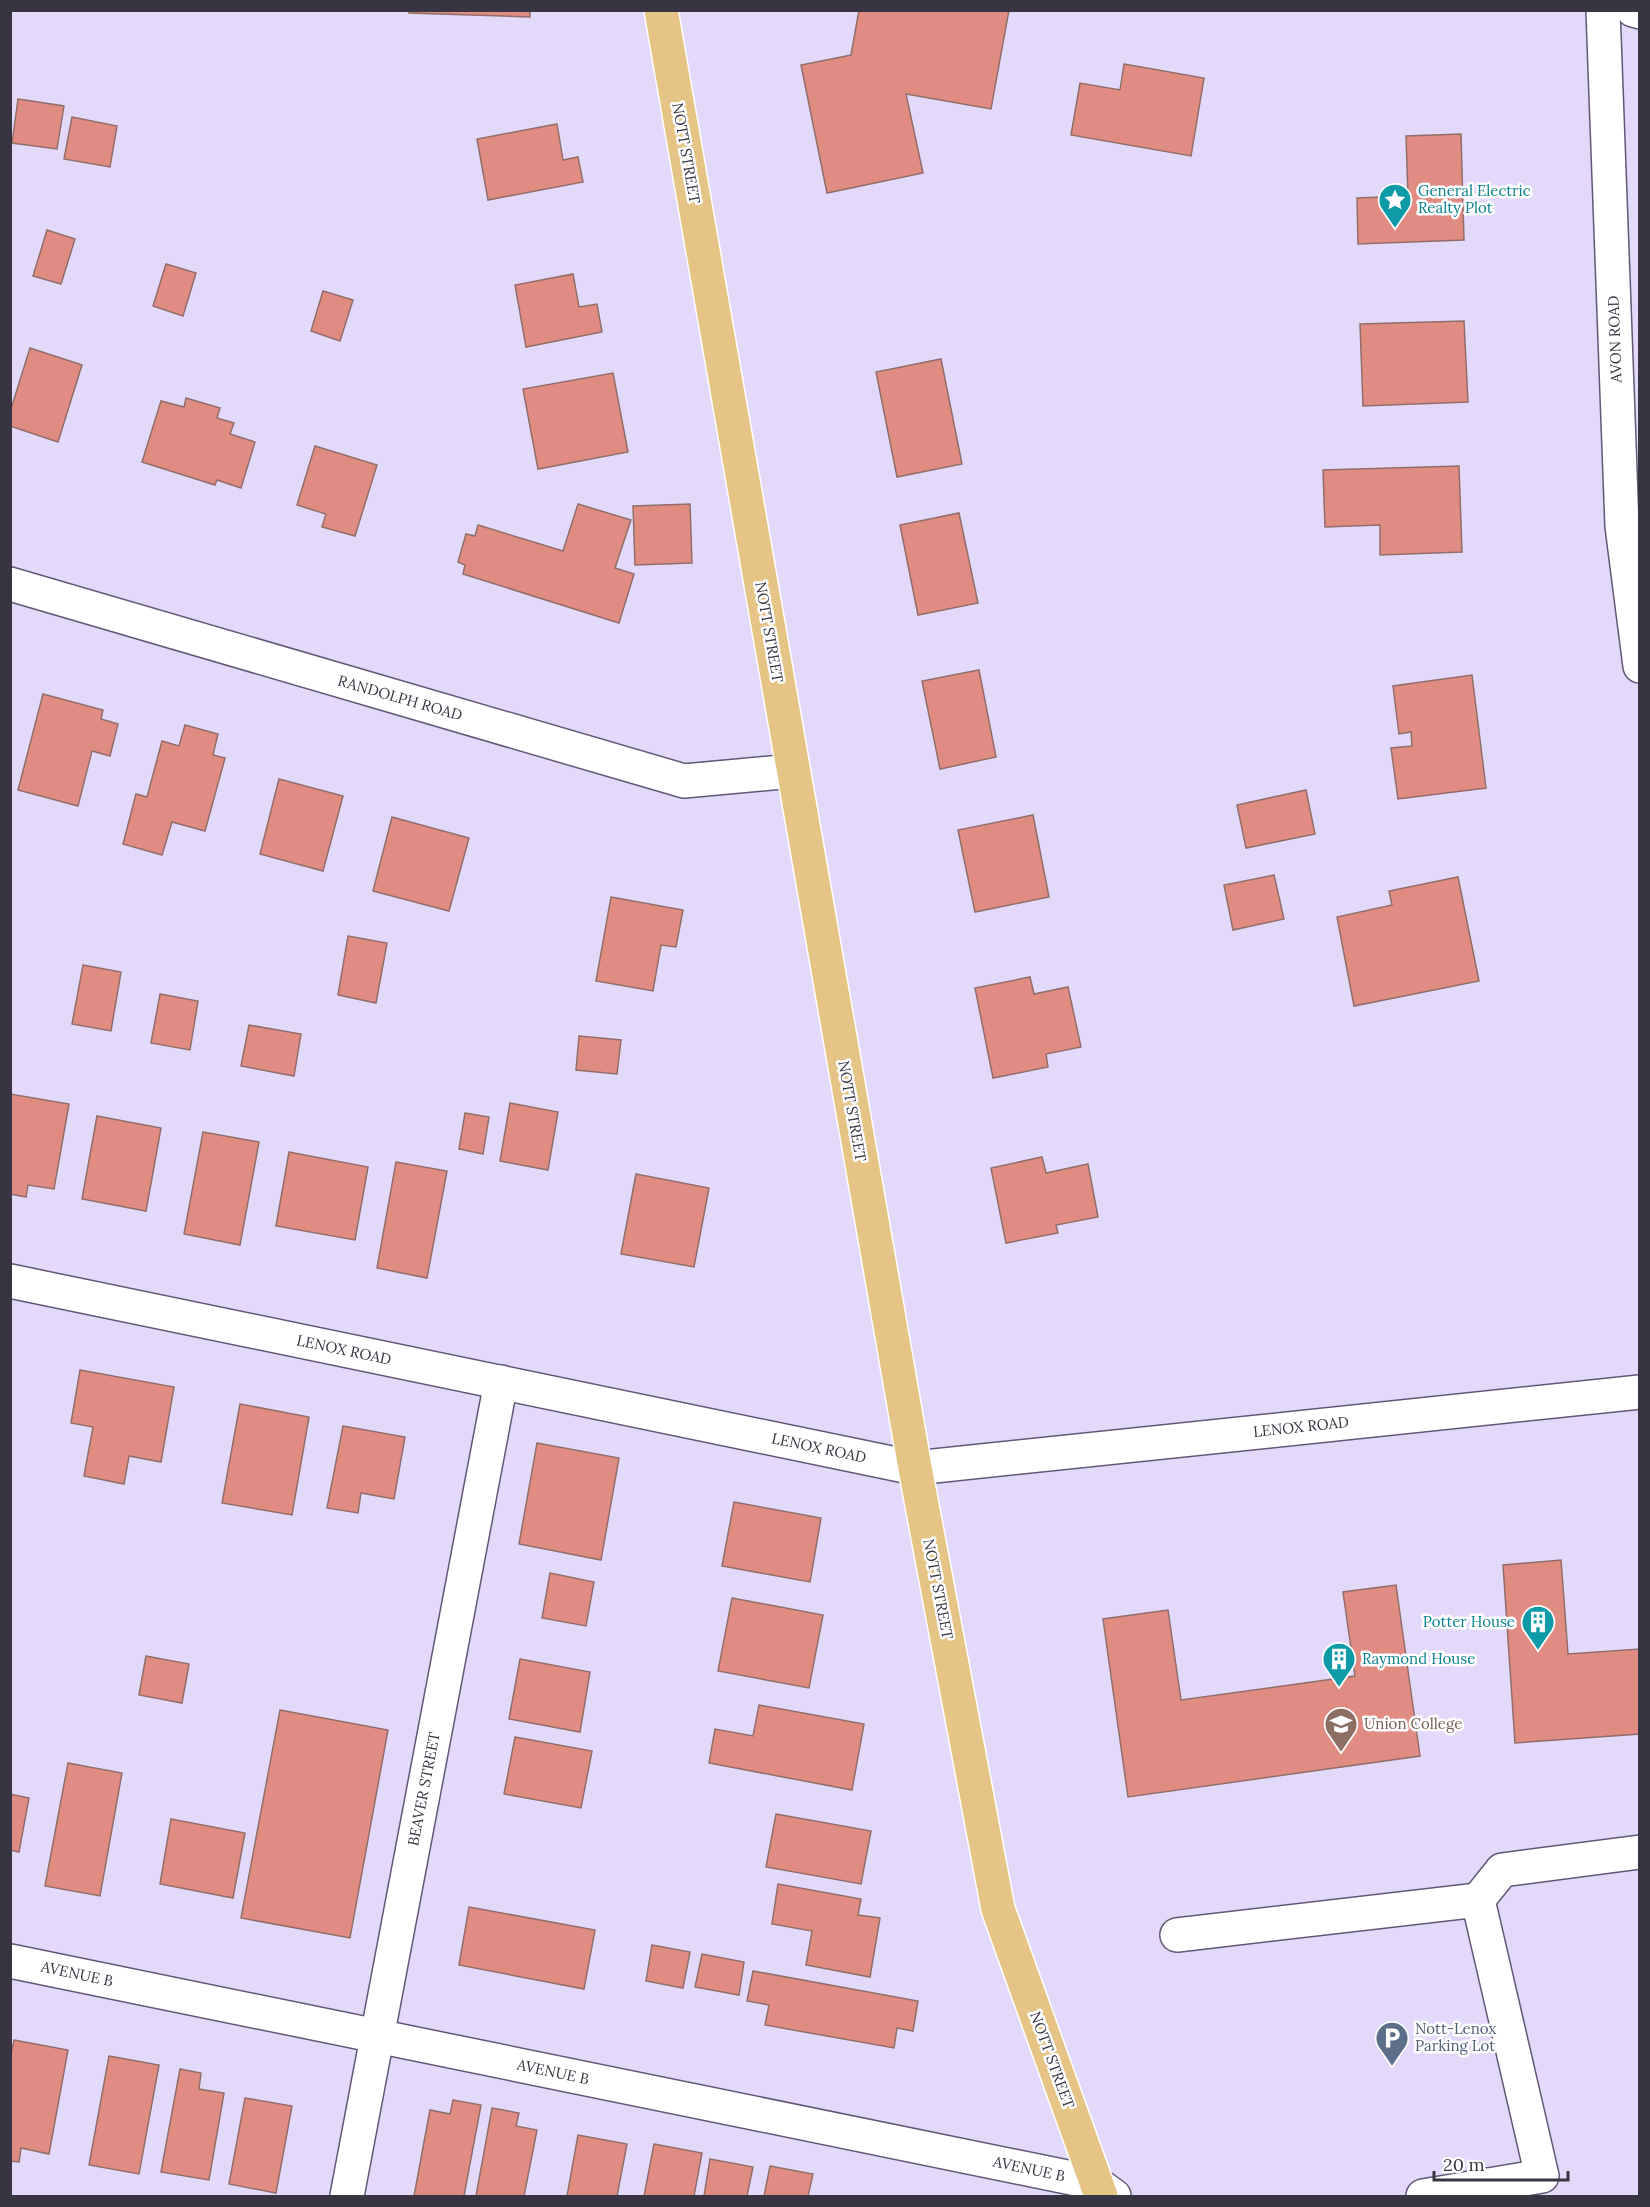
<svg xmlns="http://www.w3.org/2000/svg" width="1650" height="2207" viewBox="0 0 1650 2207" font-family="Lora,serif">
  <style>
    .building { fill: #e08c82; stroke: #926e6a; stroke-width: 1.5 }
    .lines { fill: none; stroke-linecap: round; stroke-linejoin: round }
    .minor-casing { stroke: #605975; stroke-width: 36 }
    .major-casing { stroke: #fff; stroke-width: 36 }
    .minor { stroke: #fff; stroke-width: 33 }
    .major { stroke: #e5c485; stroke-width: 33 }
    .labels { text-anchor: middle; stroke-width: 5; stroke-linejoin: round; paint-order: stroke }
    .street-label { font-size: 15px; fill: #383441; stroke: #fff }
    .culture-label { font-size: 15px; fill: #0d838f; stroke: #fff; text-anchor: start }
    .education-label { font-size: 15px; fill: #785e54; stroke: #fff; text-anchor: start }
    .service-label { font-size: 15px; fill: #4e5e75; stroke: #fff; text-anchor: start }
  </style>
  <rect width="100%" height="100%" fill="#e2d9fb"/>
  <g class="building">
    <path d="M 409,10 L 530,10 L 530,17 L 409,13 Z"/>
    <path d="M 859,10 L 1009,10 L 991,109 L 906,94 L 923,173 L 827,193 L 801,65 L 851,55 Z"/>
    <path d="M 1124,64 L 1204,78 L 1191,156 L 1071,135 L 1080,83 L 1120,90 Z"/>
    <path d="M 18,99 L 64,106 L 57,149 L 12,143 Z"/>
    <path d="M 72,117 L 117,126 L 110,167 L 64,159 Z"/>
    <path d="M 557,124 L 563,160 L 578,157 L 583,182 L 488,200 L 477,139 Z"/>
    <path d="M 1461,134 L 1464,240 L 1358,244 L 1357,198 L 1408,196 L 1406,136 Z"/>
    <path d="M 47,230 L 75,239 L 61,284 L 33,276 Z"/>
    <path d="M 166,264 L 196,273 L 183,316 L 153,306 Z"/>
    <path d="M 573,274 L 579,307 L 597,304 L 602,332 L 526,347 L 515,285 Z"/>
    <path d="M 323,291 L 353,300 L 340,341 L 311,331 Z"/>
    <path d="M 1464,321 L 1468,402 L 1363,406 L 1360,324 Z"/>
    <path d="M 30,348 L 82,365 L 58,442 L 10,426 L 10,412 Z"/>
    <path d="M 941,359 L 962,464 L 897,477 L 876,372 Z"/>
    <path d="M 613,373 L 628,452 L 538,469 L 523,389 Z"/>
    <path d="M 186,398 L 220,408 L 217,418 L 234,423 L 230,434 L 255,442 L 241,488 L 217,480 L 215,485 L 142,462 L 161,401 L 184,407 Z"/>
    <path d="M 315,446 L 377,465 L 355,536 L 322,527 L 326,514 L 297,505 Z"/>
    <path d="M 1459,466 L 1462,552 L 1380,555 L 1380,525 L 1325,527 L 1323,470 Z"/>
    <path d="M 578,504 L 631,520 L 615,568 L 634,574 L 619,623 L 463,574 L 465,565 L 458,562 L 466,534 L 475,536 L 478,525 L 563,551 Z"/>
    <path d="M 690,504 L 692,563 L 635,565 L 633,506 Z"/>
    <path d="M 959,513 L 978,603 L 918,615 L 900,525 Z"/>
    <path d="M 979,670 L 996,757 L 940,769 L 922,681 Z"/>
    <path d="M 1472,675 L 1486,788 L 1398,799 L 1391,748 L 1412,746 L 1411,732 L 1399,734 L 1393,686 Z"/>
    <path d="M 43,694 L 103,710 L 101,719 L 118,724 L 110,756 L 92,751 L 78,806 L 18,790 Z"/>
    <path d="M 185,725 L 218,734 L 213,755 L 225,758 L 205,831 L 172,822 L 162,855 L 123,844 L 136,794 L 147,797 L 162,741 L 179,746 Z"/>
    <path d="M 279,779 L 343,796 L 323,871 L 260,854 Z"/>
    <path d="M 1306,790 L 1315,834 L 1246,848 L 1237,805 Z"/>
    <path d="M 1033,815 L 1049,897 L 975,912 L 958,830 Z"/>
    <path d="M 392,817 L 469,838 L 449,911 L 373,891 Z"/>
    <path d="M 1274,875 L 1284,919 L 1233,930 L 1224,885 Z"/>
    <path d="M 1458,877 L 1479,981 L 1354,1006 L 1337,917 L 1392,905 L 1389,891 Z"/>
    <path d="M 611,897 L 683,910 L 676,947 L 661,945 L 653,991 L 596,981 Z"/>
    <path d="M 348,936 L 387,943 L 376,1003 L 338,995 Z"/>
    <path d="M 83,965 L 121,972 L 111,1031 L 72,1024 Z"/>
    <path d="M 1030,977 L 1034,994 L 1068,987 L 1081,1047 L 1046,1054 L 1048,1067 L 993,1078 L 975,988 Z"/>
    <path d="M 160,994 L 198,1001 L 190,1050 L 151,1043 Z"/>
    <path d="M 249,1025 L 301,1034 L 294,1076 L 241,1066 Z"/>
    <path d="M 579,1036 L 621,1040 L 617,1074 L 576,1070 Z"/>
    <path d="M 10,1094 L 69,1104 L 54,1189 L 28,1185 L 26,1197 L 10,1194 Z"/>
    <path d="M 510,1103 L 558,1112 L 548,1170 L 500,1161 Z"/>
    <path d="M 465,1113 L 489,1117 L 483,1154 L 459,1149 Z"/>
    <path d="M 97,1116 L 161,1128 L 146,1211 L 82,1199 Z"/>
    <path d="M 203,1132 L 259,1142 L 240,1245 L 184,1234 Z"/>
    <path d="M 289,1152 L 368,1167 L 355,1240 L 276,1226 Z"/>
    <path d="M 1042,1157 L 1046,1173 L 1088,1164 L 1098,1217 L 1056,1225 L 1058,1233 L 1006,1243 L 991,1168 Z"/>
    <path d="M 396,1162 L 447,1171 L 427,1278 L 377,1268 Z"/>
    <path d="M 636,1174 L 709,1188 L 694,1267 L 621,1254 Z"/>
    <path d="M 80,1370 L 174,1387 L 161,1462 L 129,1456 L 124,1484 L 84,1476 L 93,1427 L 71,1423 Z"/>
    <path d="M 240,1404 L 309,1417 L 292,1515 L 222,1503 Z"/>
    <path d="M 343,1426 L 405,1437 L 394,1499 L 361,1493 L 358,1513 L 327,1508 Z"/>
    <path d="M 537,1443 L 619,1458 L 601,1560 L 519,1544 Z"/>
    <path d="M 734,1502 L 821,1518 L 810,1582 L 722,1566 Z"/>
    <path d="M 1561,1560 L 1568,1654 L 1640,1649 L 1640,1734 L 1515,1743 L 1503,1565 Z"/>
    <path d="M 550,1573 L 594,1582 L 586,1626 L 542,1618 Z"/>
    <path d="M 1396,1585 L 1420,1756 L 1128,1797 L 1103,1619 L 1168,1610 L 1181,1700 L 1355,1676 L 1343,1592 Z"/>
    <path d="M 732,1598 L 823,1615 L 809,1688 L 718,1671 Z"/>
    <path d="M 146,1656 L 189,1664 L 182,1703 L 139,1695 Z"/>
    <path d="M 520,1659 L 590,1672 L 580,1732 L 509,1719 Z"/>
    <path d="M 759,1705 L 864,1724 L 852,1790 L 709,1763 L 715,1729 L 753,1736 Z"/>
    <path d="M 280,1710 L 388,1730 L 350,1938 L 241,1918 Z"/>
    <path d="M 515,1737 L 592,1751 L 581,1808 L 504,1794 Z"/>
    <path d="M 68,1763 L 122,1773 L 100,1896 L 45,1886 Z"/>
    <path d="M 10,1794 L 29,1798 L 19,1852 L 10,1850 Z"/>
    <path d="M 776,1814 L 871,1831 L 861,1884 L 766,1867 Z"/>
    <path d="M 171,1819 L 245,1833 L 233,1898 L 160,1884 Z"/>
    <path d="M 778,1884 L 861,1899 L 858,1915 L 880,1918 L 870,1977 L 806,1965 L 812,1931 L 772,1924 Z"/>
    <path d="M 469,1907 L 595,1930 L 584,1989 L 459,1965 Z"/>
    <path d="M 652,1945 L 690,1952 L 683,1988 L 646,1981 Z"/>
    <path d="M 702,1954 L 744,1962 L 739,1995 L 695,1987 Z"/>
    <path d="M 753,1971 L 918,2001 L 913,2031 L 897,2028 L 894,2048 L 765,2025 L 769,2005 L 747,2001 Z"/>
    <path d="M 14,2040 L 68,2050 L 49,2154 L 21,2148 L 19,2162 L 10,2161 L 10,2059 Z"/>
    <path d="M 109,2056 L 159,2065 L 139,2174 L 89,2165 Z"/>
    <path d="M 180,2069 L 201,2073 L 199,2089 L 224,2093 L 209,2180 L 161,2172 Z"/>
    <path d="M 245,2098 L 292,2106 L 276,2193 L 229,2184 Z"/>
    <path d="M 453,2100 L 481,2105 L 464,2196 L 414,2196 L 430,2110 L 450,2114 Z"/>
    <path d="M 492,2108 L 519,2113 L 516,2126 L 537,2130 L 524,2196 L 476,2196 Z"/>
    <path d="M 578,2135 L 627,2144 L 617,2196 L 567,2196 Z"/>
    <path d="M 654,2144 L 702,2153 L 694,2196 L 644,2196 Z"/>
    <path d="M 710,2159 L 753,2167 L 747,2196 L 704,2196 Z"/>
    <path d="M 770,2166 L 813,2174 L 808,2196 L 764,2196 Z"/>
  </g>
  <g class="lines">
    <g class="minor-casing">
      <g id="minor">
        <path d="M 1603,10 L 1622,526 L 1640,666"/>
        <path d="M 1633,10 L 1640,12"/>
        <path d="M 10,584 L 684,781 L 793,771"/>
        <path d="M 10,1281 L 915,1468 L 1640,1392"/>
        <path d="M 1177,1935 L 1478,1900"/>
        <path d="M 10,1961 L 1096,2183 L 1114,2196"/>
        <path d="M 347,2196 L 501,1382"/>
        <path d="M 1423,2196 L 1542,2176 L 1478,1900 L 1502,1870 L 1640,1852"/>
      </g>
    </g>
    <g class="major-casing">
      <path id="major" d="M 661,10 L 915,1468 L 998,1909 L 1101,2196"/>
    </g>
    <use href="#minor" class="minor"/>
    <use href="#major" class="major"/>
  </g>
  <defs>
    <g id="sight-pin" transform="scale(1.725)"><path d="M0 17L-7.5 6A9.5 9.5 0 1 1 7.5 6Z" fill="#0f9aa8" stroke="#fff"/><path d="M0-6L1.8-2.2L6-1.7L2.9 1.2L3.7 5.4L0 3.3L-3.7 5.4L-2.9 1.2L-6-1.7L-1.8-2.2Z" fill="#fff"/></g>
    <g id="building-pin" transform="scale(1.725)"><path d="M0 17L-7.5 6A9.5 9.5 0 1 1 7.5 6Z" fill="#0f9aa8" stroke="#fff"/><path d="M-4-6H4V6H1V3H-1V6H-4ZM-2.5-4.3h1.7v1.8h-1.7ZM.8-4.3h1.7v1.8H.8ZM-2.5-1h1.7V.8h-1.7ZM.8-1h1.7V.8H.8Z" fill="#fff"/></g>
    <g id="university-pin" transform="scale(1.725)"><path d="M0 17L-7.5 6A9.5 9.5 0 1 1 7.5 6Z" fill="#8d6e63" stroke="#fff"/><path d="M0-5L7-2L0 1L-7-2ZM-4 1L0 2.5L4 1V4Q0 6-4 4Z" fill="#fff"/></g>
    <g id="parking-pin" transform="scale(1.725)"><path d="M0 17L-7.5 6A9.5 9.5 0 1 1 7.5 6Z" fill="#5c6f8a" stroke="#fff"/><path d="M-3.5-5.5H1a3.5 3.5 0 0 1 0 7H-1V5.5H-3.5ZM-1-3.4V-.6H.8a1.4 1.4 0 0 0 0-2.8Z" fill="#fff"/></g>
  </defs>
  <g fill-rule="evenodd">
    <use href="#sight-pin" x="1395" y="200"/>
    <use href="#building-pin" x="1538" y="1622"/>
    <use href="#building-pin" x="1339" y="1659"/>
    <use href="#university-pin" x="1341" y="1724"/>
    <use href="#parking-pin" x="1392" y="2038"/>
  </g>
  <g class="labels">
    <g class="street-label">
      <text transform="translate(686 153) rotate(80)" y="5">NOTT STREET</text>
      <text transform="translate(1615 339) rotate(-92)" y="5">AVON ROAD</text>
      <text transform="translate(769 632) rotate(80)" y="5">NOTT STREET</text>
      <text transform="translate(400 698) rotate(16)" y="5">RANDOLPH ROAD</text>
      <text transform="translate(852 1111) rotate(80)" y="5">NOTT STREET</text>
      <text transform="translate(344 1350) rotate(12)" y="5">LENOX ROAD</text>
      <text transform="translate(1301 1427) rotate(-6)" y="5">LENOX ROAD</text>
      <text transform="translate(819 1448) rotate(12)" y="5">LENOX ROAD</text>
      <text transform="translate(938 1589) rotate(79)" y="5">NOTT STREET</text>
      <text transform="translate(424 1789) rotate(-79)" y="5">BEAVER STREET</text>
      <text transform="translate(77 1974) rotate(12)" y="5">AVENUE B</text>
      <text transform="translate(1052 2060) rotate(70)" y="5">NOTT STREET</text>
      <text transform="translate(553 2072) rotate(12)" y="5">AVENUE B</text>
      <text transform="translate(1029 2169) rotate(12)" y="5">AVENUE B</text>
    </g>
    <g class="culture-label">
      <text x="1418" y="196">General Electric<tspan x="1418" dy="17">Realty Plot</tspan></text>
      <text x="1515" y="1627" text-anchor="end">Potter House</text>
      <text x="1362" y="1664">Raymond House</text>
    </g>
    <g class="education-label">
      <text x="1364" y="1729">Union College</text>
    </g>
    <g class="service-label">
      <text x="1415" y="2034">Nott-Lenox<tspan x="1415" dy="17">Parking Lot</tspan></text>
    </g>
  </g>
  <rect width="1650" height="2207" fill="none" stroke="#383441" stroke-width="24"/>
  <path d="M1434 2171v9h134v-9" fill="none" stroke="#383441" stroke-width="3"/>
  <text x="1443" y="2171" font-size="18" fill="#383441" stroke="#ffffff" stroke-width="4.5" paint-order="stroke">20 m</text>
</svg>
